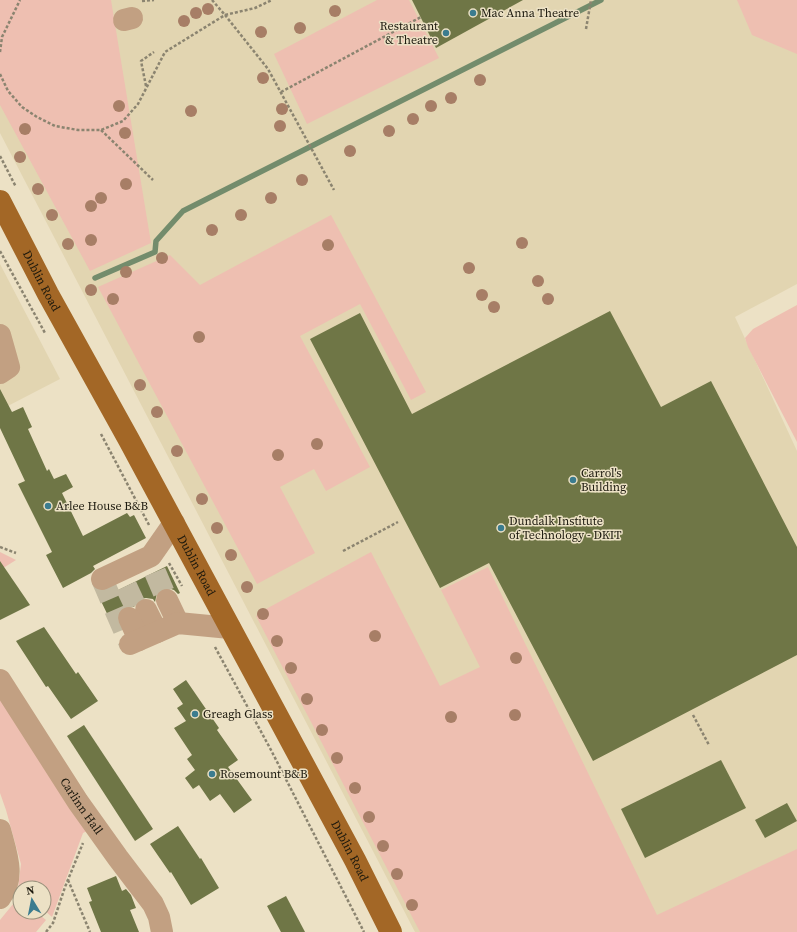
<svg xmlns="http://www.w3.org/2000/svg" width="797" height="932" viewBox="0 0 797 932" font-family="'Source Serif 4',serif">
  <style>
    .built { fill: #e2d5b1 }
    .green { fill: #eebfb1 }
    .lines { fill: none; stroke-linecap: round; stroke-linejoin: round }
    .stream { stroke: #738c6c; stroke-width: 5.5 }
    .building { fill: #6f7646 }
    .minor-tunnel { stroke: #c2b9a0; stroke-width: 22; stroke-dasharray: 22 11; stroke-linecap: butt }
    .path { stroke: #8b8470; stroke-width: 2.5; stroke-dasharray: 3 2; stroke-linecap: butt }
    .minor { stroke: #c2a082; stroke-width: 22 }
    .major { stroke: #a36726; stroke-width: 22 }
    .tree { fill: #a77e66 }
    .poi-dot { fill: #3b7c8f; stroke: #ece1c5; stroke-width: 1.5 }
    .labels { text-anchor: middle; stroke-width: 3; stroke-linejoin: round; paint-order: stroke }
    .poi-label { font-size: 12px; fill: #1b180d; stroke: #ece1c5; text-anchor: start }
    .street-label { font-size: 12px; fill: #1b180d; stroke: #ece1c5 }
  </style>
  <rect width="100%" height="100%" fill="#ece1c5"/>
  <g class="built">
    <path d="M 0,0 L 797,0 L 797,284 L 735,317 L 797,451 L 797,932 L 415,932 L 0,133 Z"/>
    <path d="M 0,264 L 60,379 L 0,410 Z"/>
  </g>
  <g class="green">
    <path d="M 0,0 L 111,0 L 151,243 L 90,271 L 0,105 Z"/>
    <path d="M 377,0 L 409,0 L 439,58 L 307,124 L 274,54 Z"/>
    <path d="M 737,0 L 797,0 L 797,54 L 752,35 Z"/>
    <path d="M 331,215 L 426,392 L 411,400 L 360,304 L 300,336 L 370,467 L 326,491 L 314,469 L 280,487 L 315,553 L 257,584 L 98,287 L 170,255 L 200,285 Z"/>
    <path d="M 797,305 L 797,442 L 748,347 L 745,338 L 753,329 Z"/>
    <path d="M 0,552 L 16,560 L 0,570 Z"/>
    <path d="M 371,552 L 440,686 L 480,667 L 441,590 L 488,567 L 657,915 L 797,849 L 797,932 L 420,932 L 256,616 L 266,609 Z"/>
    <path d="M 0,697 L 89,830 L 83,833 L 52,917 L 44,910 L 44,888 L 20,888 L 20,890 L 18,888 L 21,864 L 6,810 L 0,793 Z"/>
    <path d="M 18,898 L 20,899 L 20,912 L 36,912 L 46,920 L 36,932 L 0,932 L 0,920 Z"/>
  </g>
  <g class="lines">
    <path class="stream" d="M 95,278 L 155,252 L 156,241 L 183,211 L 601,0"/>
  </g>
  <g class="building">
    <path d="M 412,0 L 523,0 L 436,48 Z"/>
    <path d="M 610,311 L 661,407 L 711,381 L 797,547 L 797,655 L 593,761 L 489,563 L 440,588 L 310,339 L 360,313 L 412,414 Z"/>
    <path d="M 0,389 L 12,412 L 23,407 L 32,427 L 28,429 L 47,471 L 49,469 L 54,479 L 66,474 L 73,487 L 62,493 L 83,536 L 127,513 L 130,517 L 134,515 L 146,538 L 93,566 L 95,569 L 91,573 L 63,588 L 46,555 L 52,552 L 18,484 L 25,481 L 0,428 Z"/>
    <path d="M 0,561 L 30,605 L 0,620 Z"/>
    <path d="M 167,566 L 180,593 L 178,594 L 174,590 L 168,588 L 162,589 L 157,593 L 155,602 L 153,599 L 146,598 L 140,599 L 136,603 L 134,607 L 130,606 L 124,607 L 119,610 L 117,616 L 118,624 L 113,626 L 100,599 Z"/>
    <path d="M 44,627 L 76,674 L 78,672 L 98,701 L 71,719 L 48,686 L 46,687 L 16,641 Z"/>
    <path d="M 186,680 L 219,728 L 217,730 L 238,760 L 228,767 L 252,800 L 234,813 L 220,794 L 210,801 L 199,785 L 193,789 L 185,778 L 195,770 L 187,759 L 192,755 L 174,728 L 186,721 L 177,708 L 183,704 L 173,689 Z"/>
    <path d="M 84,725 L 153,829 L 135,841 L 67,736 Z"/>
    <path d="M 721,760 L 746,808 L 645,858 L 621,809 Z"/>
    <path d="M 787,803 L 797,821 L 765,838 L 755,820 Z"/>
    <path d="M 178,826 L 200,859 L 201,858 L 219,888 L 191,905 L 171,872 L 170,873 L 150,844 Z"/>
    <path d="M 116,876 L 122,891 L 126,889 L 131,895 L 136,908 L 130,910 L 139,932 L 101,932 L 89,902 L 92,901 L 87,888 Z"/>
    <path d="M 286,896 L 305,932 L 281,932 L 267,906 Z"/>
  </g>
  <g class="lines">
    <g class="minor-tunnel">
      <path d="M 155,572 L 167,600"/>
      <path d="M 102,579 L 130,644"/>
      <path d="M 126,586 L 139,614"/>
    </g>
    <g class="path">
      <path d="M 212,0 L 225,15 L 255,8 L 272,0"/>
      <path d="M 142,1 L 154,0"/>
      <path d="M 586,29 L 591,0"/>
      <path d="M 0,52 L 2,37 L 20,0"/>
      <path d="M 0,74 L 8,91 L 22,107 L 37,117 L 55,126 L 78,130 L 101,130 L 123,121 L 138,104 L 165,52 L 225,15 L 268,69 L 334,190"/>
      <path d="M 146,86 L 141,61 L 154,52"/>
      <path d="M 281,92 L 421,17"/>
      <path d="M 101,130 L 153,180"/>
      <path d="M 0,156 L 16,187"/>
      <path d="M 0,251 L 45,333"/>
      <path d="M 101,434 L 149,525"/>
      <path d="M 0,547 L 16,553"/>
      <path d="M 343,551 L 398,522"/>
      <path d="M 169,563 L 182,586"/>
      <path d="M 215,647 L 271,750 L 364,932"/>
      <path d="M 693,715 L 709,745"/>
      <path d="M 68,880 L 90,932"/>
      <path d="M 46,932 L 53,923 L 65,887 L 83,843"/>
    </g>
    <g class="minor">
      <path d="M 124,20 L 132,18"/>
      <path d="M 0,335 L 9,367 L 0,373"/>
      <path d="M 102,579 L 151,556 L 174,523"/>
      <path d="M 167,600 L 178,623"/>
      <path d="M 146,610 L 157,632"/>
      <path d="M 129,618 L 139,640"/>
      <path d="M 130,644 L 178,623 L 230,628"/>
      <path id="s1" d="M 0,680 L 78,802 L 118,858 L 153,904 L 159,917 L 162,932"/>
      <path d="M 0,830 C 6,853 16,877 0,898"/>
    </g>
    <path class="major" id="s2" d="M 0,201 L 48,294 L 129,440 L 355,860 L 391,932"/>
  </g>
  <g class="tree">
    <circle cx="208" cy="9" r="6"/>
    <circle cx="335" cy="11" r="6"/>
    <circle cx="196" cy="13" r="6"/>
    <circle cx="184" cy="21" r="6"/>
    <circle cx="300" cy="28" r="6"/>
    <circle cx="261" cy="32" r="6"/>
    <circle cx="263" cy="78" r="6"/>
    <circle cx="480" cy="80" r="6"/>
    <circle cx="451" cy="98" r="6"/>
    <circle cx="119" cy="106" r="6"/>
    <circle cx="431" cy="106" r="6"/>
    <circle cx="282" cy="109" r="6"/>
    <circle cx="191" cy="111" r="6"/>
    <circle cx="413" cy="119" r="6"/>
    <circle cx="280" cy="126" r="6"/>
    <circle cx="25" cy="129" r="6"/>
    <circle cx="389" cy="131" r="6"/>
    <circle cx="125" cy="133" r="6"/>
    <circle cx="350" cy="151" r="6"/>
    <circle cx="20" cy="157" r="6"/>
    <circle cx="302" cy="180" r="6"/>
    <circle cx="126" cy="184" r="6"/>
    <circle cx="38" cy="189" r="6"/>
    <circle cx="101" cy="198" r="6"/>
    <circle cx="271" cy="198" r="6"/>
    <circle cx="91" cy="206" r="6"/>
    <circle cx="52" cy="215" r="6"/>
    <circle cx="241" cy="215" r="6"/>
    <circle cx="212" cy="230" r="6"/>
    <circle cx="91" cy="240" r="6"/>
    <circle cx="522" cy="243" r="6"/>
    <circle cx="68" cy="244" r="6"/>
    <circle cx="328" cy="245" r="6"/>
    <circle cx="162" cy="258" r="6"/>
    <circle cx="469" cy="268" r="6"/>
    <circle cx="126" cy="272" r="6"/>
    <circle cx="538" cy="281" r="6"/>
    <circle cx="91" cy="290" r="6"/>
    <circle cx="482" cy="295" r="6"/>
    <circle cx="113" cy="299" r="6"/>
    <circle cx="548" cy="299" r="6"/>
    <circle cx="494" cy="307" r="6"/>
    <circle cx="199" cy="337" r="6"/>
    <circle cx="140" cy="385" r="6"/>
    <circle cx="157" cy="412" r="6"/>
    <circle cx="317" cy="444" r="6"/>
    <circle cx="177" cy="451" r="6"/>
    <circle cx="278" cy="455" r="6"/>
    <circle cx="202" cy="499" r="6"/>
    <circle cx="217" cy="528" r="6"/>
    <circle cx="231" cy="555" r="6"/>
    <circle cx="247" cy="587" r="6"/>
    <circle cx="263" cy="614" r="6"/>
    <circle cx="375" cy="636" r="6"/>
    <circle cx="277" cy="641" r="6"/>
    <circle cx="516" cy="658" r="6"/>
    <circle cx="291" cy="668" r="6"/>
    <circle cx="307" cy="699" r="6"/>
    <circle cx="515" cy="715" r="6"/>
    <circle cx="451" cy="717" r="6"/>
    <circle cx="322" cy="730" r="6"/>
    <circle cx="337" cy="758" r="6"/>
    <circle cx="355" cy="788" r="6"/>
    <circle cx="369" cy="817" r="6"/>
    <circle cx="383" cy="846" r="6"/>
    <circle cx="397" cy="874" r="6"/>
    <circle cx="412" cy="905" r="6"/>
  </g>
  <g class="poi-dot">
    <circle cx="473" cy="13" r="4"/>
    <circle cx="446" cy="33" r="4"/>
    <circle cx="573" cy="480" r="4"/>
    <circle cx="48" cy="506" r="4"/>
    <circle cx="501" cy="528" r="4"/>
    <circle cx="195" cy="714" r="4"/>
    <circle cx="212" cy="774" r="4"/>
  </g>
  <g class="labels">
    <g class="poi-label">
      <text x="481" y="17">Mac Anna Theatre</text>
      <text x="438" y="30" text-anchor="end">Restaurant<tspan x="438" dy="14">&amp; Theatre</tspan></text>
      <text x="581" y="477">Carrol's<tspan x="581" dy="14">Building</tspan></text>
      <text x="56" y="510">Arlee House B&amp;B</text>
      <text x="509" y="525">Dundalk Institute<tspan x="509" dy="14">of Technology - DKIT</tspan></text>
      <text x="203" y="718">Greagh Glass</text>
      <text x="220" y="778">Rosemount B&amp;B</text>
    </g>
    <g class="street-label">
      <text dy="4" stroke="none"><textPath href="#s2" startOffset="90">Dublin Road</textPath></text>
      <text dy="4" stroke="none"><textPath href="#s2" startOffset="414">Dublin Road</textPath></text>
      <text dy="4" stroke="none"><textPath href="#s1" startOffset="150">Carlinn Hall</textPath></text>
      <text dy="4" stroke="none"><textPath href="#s2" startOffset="738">Dublin Road</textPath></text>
    </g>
  </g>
  <g transform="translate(32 900) rotate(350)"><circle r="19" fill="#ece1c5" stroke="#98917b"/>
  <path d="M0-3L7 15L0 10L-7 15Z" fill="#3b7c8f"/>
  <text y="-6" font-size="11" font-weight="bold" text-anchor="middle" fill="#1b180d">N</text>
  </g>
</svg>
